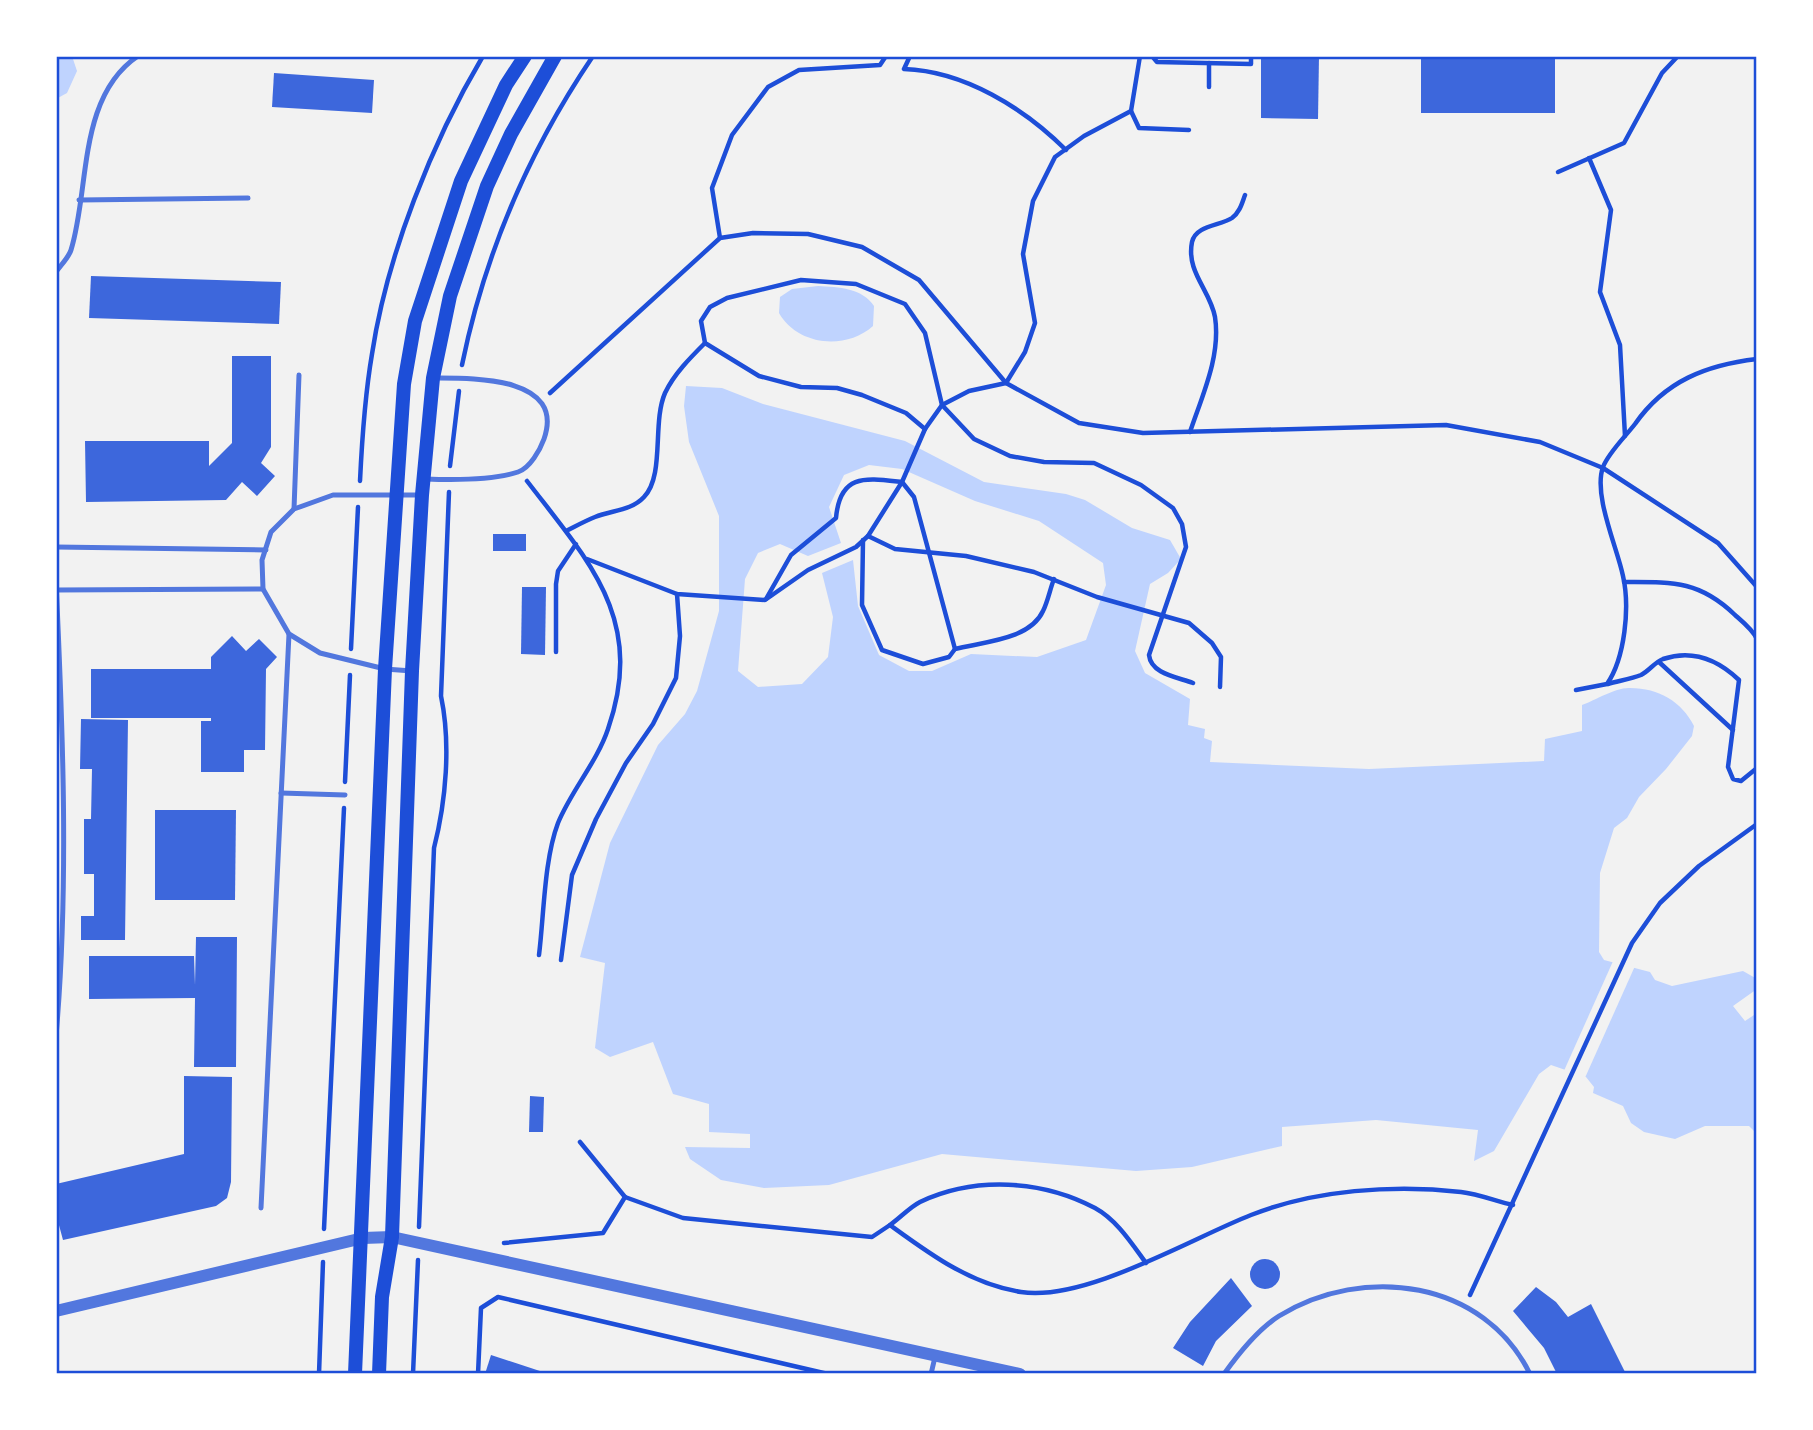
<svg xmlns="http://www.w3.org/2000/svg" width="1813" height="1430" viewBox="0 0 1813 1430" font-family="'Work Sans',sans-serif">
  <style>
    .water { fill: #bfd3fe; fill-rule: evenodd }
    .pier { fill: #f2f2f2 }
    .building { fill: #3d67dc }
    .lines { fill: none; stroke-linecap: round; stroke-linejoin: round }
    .path { stroke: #1d4ed8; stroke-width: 4.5 }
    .service { stroke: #5277de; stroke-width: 5 }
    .tertiary { stroke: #5277de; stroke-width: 12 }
    .secondary { stroke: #1d4ed8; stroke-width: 14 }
    .neatline { fill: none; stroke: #1d4ed8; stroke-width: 2.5 }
  </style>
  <rect width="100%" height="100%" fill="#f2f2f2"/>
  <g class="water">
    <path d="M 56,56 L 72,56 L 77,71 L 67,93 L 56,99 Z"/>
    <path d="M 818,286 C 839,287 862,288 874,306 L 873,326 C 845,351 797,345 779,313 L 780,297 L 792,289 Z"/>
    <path d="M 686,386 L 722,388 L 763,404 L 905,441 L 984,482 L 1066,494 L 1085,500 L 1132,528 L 1170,540 L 1181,559 L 1168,573 L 1150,584 L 1135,651 L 1145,673 L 1190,699 L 1188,725 L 1205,729 L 1204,738 L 1212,741 L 1210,762 L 1369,769 L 1544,761 L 1545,739 L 1582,731 L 1582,705 C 1596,700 1616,687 1630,688 C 1659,688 1682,702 1694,726 L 1692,736 L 1666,769 L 1639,797 L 1627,818 L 1614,828 L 1600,873 L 1599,952 L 1604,960 L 1650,972 L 1655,980 L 1672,986 L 1743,971 L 1757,979 L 1757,989 L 1733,1006 L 1745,1021 L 1757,1013 L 1757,1134 L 1749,1126 L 1705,1126 L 1675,1139 L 1644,1132 L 1631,1123 L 1623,1106 L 1593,1093 L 1594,1087 L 1586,1077 L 1551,1065 L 1539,1074 L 1494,1151 L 1474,1161 L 1478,1130 L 1376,1120 L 1282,1127 L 1282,1146 L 1192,1167 L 1136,1171 L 942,1154 L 829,1185 L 764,1188 L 721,1180 L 690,1159 L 685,1147 L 750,1148 L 750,1134 L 709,1132 L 709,1104 L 673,1094 L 653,1042 L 610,1057 L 595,1048 L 605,963 L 580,957 L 610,843 L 658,745 L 685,714 L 697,691 L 719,611 L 719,516 L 689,442 L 684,406 ZM 869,465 L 902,469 L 975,501 L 1039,521 L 1103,563 L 1106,585 L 1086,640 L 1037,657 L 971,654 L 932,671 L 909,671 L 879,655 L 858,606 L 853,560 L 822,573 L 833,617 L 828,657 L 802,684 L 758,687 L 738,671 L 745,579 L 758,553 L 780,544 L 808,556 L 841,543 L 829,507 L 844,475 Z"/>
  </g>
  <path class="pier" d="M 1614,959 L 1635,966 L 1584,1080 L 1563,1073 Z"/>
  <g class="building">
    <path d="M 1261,56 L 1319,56 L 1318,119 L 1261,118 Z"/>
    <rect x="1421" y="59" width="134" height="54"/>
    <path d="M 274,73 L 374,80 L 372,113 L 272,107 Z"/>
    <path d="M 91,276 L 281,282 L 279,324 L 89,318 Z"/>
    <path d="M 232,356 L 271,356 L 271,447 L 261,463 L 275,476 L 257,496 L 242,482 L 226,500 L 86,502 L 85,441 L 209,441 L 209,466 L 232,443 Z"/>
    <rect x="493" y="534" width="33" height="17"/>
    <path d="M 522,587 L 546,587 L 545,655 L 521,654 Z"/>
    <path d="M 232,636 L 246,651 L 259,639 L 277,657 L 266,669 L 265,750 L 244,750 L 244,772 L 201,772 L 201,721 L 211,721 L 211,718 L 91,718 L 91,669 L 211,669 L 211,657 Z"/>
    <path d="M 81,719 L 128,720 L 125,940 L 81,940 L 81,916 L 94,916 L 94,874 L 84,874 L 84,819 L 91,819 L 92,769 L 80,769 Z"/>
    <path d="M 155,810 L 236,810 L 235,900 L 155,900 Z"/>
    <path d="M 196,937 L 237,937 L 236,1067 L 194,1067 L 195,998 L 89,999 L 89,956 L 194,956 L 195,985 Z"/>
    <path d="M 184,1076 L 232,1077 L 231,1182 L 227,1198 L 216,1206 L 63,1240 L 56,1214 L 56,1184 L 184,1154 Z"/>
    <path d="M 530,1096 L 544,1097 L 543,1132 L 529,1132 Z"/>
    <circle cx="1265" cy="1274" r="15"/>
    <path d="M 1231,1278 L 1252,1306 L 1216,1341 L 1203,1366 L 1173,1348 L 1190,1322 Z"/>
    <path d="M 1536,1287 L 1556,1302 L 1568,1317 L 1591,1304 L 1626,1374 L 1557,1374 L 1544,1348 L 1513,1311 Z"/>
    <path d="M 491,1355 L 546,1373 L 546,1374 L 485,1374 Z"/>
  </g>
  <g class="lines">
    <g class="path">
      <path d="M 910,56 L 904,69 C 964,71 1024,108 1066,150"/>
      <path d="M 1140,56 L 1131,111 L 1139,128 L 1189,130"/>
      <path d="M 1152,56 L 1157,62 L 1251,64 L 1251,56"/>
      <path d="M 1209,63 L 1209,87"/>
      <path d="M 1589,158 L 1611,210 L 1600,292 L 1620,345 L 1625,436"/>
      <path d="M 1558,172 L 1624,143 L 1662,73 L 1678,56"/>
      <path d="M 720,238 L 712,188 L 732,135 L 768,87 L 799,70 L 880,65 L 886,56"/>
      <path d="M 462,365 C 485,252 528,152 593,56"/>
      <path d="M 550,393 L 720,238 L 753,233 L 808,234 L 862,247 L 919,280 L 1006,383 L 1079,423 L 1143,433 L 1446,425 L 1540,442 L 1603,468 L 1718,543 L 1757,587"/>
      <path d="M 925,429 L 906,413 L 862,395 L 837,388 L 801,387 L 759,376 L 705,343 L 701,321 L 710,307 L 727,298 L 801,280 L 856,284 L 905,304 L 925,333 L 942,405 L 974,439 L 1010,456 L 1044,462 L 1094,463 L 1141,485 L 1173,508 L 1182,524 L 1186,547 L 1149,655 C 1151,674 1177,677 1193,683"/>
      <path d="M 1190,432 C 1202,396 1221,356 1215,317 C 1210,290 1186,272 1192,242 C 1196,225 1220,226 1232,218 C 1240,212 1242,203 1245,195"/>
      <path d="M 450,466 L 459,391"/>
      <path d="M 360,481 C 362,439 365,395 372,354 C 387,255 432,142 483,56"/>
      <path d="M 527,481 C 589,562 646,619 608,729 C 597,762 571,791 558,823 C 544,860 544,915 539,955"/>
      <path d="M 566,531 C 576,526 585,521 595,517 C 612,510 631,511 644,497 C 665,475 652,423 665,393 C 674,374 690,358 705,343"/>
      <path d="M 868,536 L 895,549 L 966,556 L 1034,572 L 1097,597 L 1189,623 L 1212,643 L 1221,657 L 1220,687"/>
      <path d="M 863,540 L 862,605 L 882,650 L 923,664 L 949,657 L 955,649 C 982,642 1030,640 1043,611 C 1048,601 1050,589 1054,579"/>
      <path d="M 587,559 L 677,594 L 765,600 L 808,570 L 856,547 L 868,536 L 902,482 L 925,429 L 942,405 L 969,391 L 1006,383 L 1025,352 L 1035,323 L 1023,254 L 1033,201 L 1055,157 L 1084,136 L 1131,111"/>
      <path d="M 1624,582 C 1671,582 1699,580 1735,615 C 1743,622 1753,630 1757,639"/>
      <path d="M 766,599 L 791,555 L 836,518 C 840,473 866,478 902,482 L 914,497 L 955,649"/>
      <path d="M 351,649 L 358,507"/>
      <path d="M 556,652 L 556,584 L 558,571 L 576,544"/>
      <path d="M 1659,662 L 1733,730"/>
      <path d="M 1608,684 C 1618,681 1631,679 1641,675 C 1649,671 1655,662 1663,659 C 1693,649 1718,660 1739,680 L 1728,767 L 1733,779 L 1741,781 L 1757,768"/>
      <path d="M 1576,690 L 1607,684 C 1625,658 1630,607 1623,576 C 1617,547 1593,495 1603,467 C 1609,452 1625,437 1635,424 C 1665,381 1706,365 1757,359"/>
      <path d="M 345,782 L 350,675"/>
      <path d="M 561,960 L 572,875 L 596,819 L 626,763 L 653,724 L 676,678 L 680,636 L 677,594"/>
      <path d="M 580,1142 L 625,1197 L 683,1218 L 872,1237 L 890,1225 C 930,1254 970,1284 1021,1292 C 1085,1302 1192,1238 1251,1215 C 1314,1190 1394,1184 1461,1192 C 1478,1194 1496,1201 1513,1205"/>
      <path d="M 890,1225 C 900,1218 910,1207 920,1202 C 975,1176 1042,1180 1095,1208 C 1117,1220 1132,1244 1146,1263"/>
      <path d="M 419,1227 L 434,848 C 446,801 451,744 441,696 L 449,492"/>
      <path d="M 324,1229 L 344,808"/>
      <path d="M 504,1243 L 603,1233 L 625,1197"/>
      <path d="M 1470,1295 L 1632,943 L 1660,903 L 1699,866 L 1757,824"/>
      <path d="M 319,1374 L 323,1262"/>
      <path d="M 413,1374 L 418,1260"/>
      <path d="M 478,1374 L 481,1308 L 498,1297 L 828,1374"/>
    </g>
    <g class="service">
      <path d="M 79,200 L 248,198"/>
      <path d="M 56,272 C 61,265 69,257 71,250 C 90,189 77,97 138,56"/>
      <path d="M 426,479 C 452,480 494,480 518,472 C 530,468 540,450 544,439 C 566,376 472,378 434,378"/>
      <path d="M 294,509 L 299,375"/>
      <path d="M 56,547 L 266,550"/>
      <path d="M 56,582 C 63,731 69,888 56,1036"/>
      <path d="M 56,590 L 263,589"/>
      <path d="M 412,671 L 385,669 L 320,653 L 289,634 L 263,589 L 262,560 L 271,532 L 294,509 L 333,495 L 422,495"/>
      <path d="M 281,793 L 345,795"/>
      <path d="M 261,1208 L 289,634"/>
      <path d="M 931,1374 L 935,1357"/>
      <path d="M 1224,1374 C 1239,1353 1257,1330 1279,1316 C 1364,1264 1484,1280 1530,1374"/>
    </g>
    <path class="tertiary" d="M 56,1311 L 363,1238 L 392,1237 L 1020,1374"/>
    <g class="secondary">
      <path d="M 355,1374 L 385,669 L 404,384 L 415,321 L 461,181 L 506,85 L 525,56"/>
      <path d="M 379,1374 L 382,1297 L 392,1237 L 412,671 L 422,495 L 433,378 L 450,296 L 487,186 L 511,134 L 555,56"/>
    </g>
  </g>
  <rect width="1813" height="1430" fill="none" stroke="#ffffff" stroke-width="116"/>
  <rect x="58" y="58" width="1697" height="1314" class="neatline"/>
</svg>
